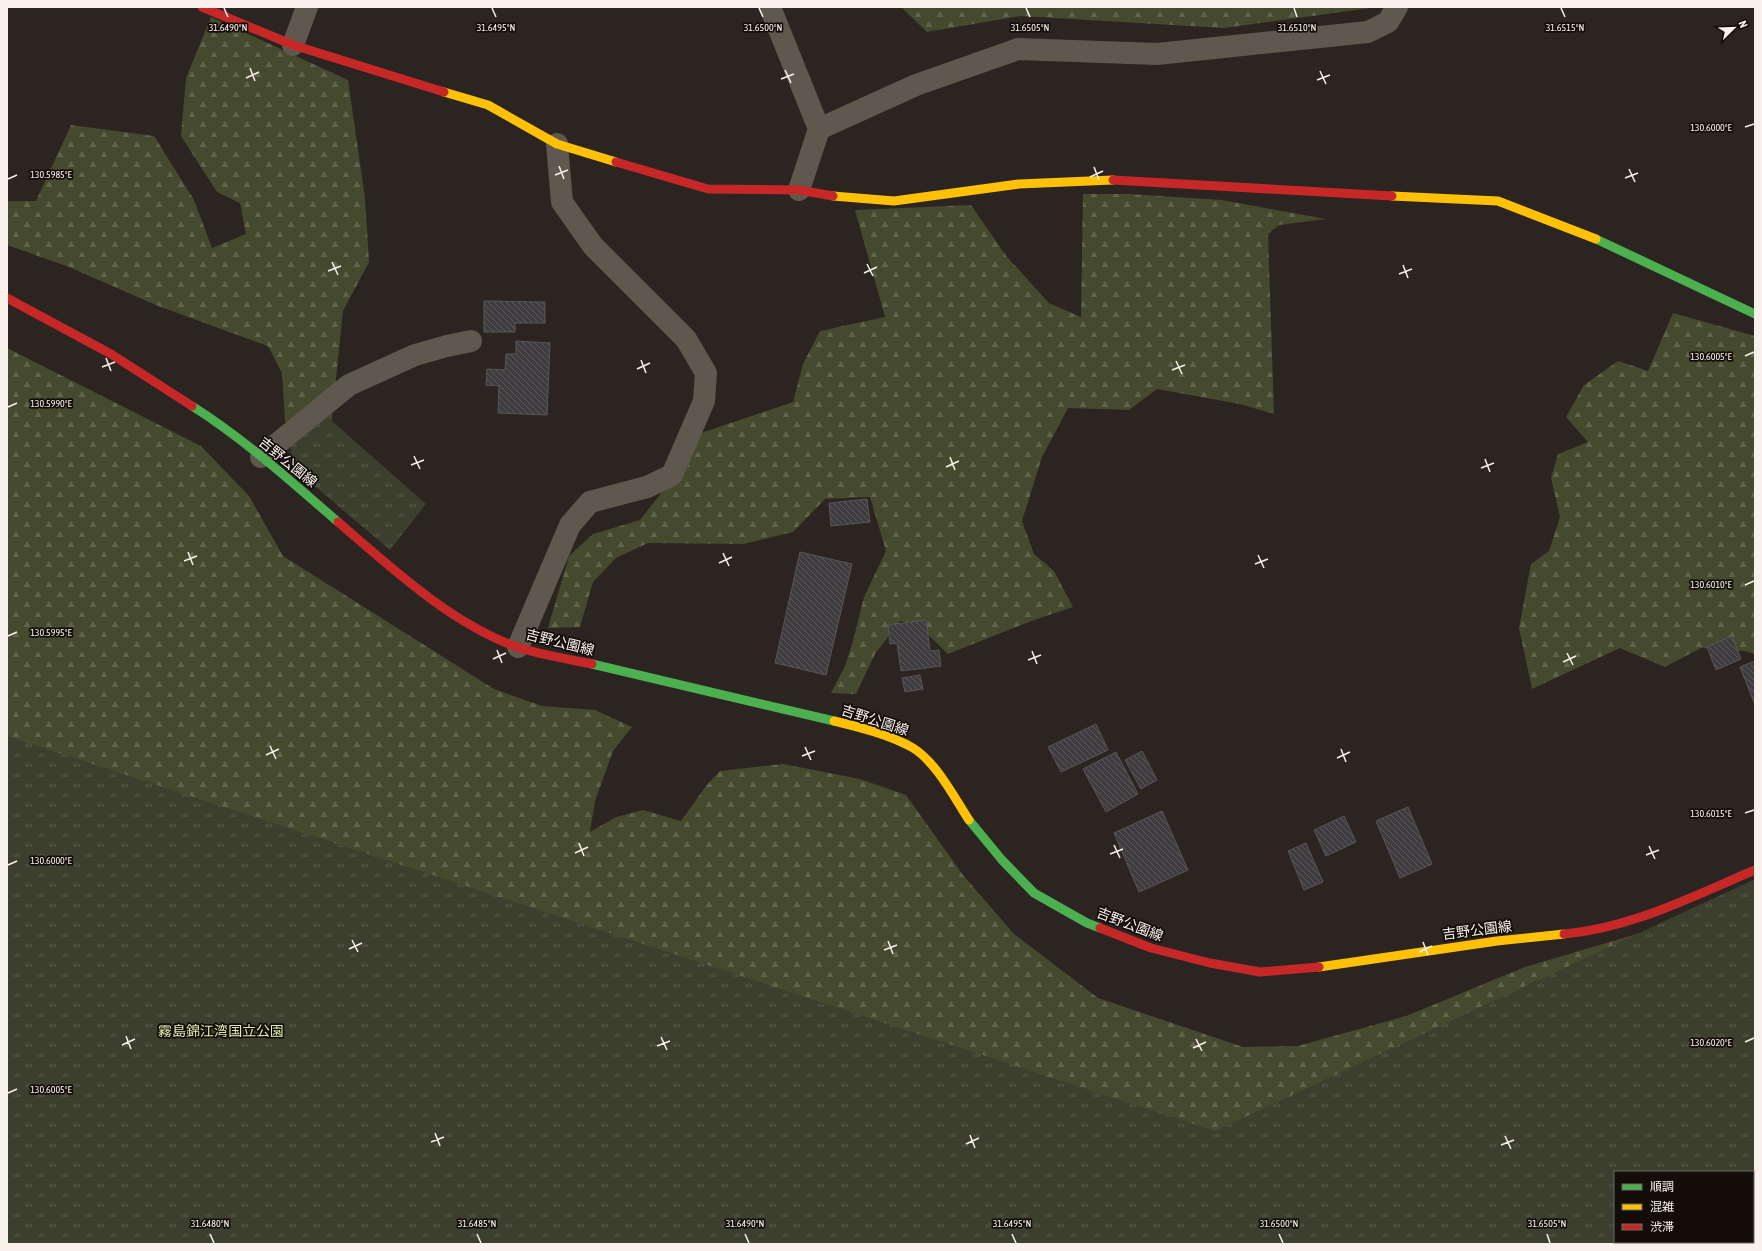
<svg xmlns="http://www.w3.org/2000/svg" width="1762" height="1251" viewBox="0 0 1762 1251" font-family="'Asap Condensed','Noto Sans JP',sans-serif">
  <style>
    .forest { fill: url(#forest-firs); fill-rule: evenodd }
    .park { fill: url(#park-tufts); fill-rule: evenodd }
    .building { fill: url(#building-back-hatch); stroke: #595657 }
    .lines { fill: none; stroke-linecap: round; stroke-linejoin: round }
    .street { stroke: #5e584e; stroke-width: 22 }
    .fast { stroke: #4caf50; stroke-width: 9 }
    .slow { stroke: #ffc107; stroke-width: 9 }
    .jam { stroke: #c62828; stroke-width: 9 }
    .ticks { fill: none; stroke: #faf1ed; stroke-width: 1.5 }
    .labels { text-anchor: middle; stroke-width: 3.5; stroke-linejoin: round; paint-order: stroke }
    .street-label { font-size: 14px; fill: #faf1ed; stroke: #130d0a }
    .park-label { font-size: 14px; fill: #ddebad; stroke: #130d0a }
    .ticks-label { font-size: 10px; text-anchor: middle; fill: #faf1ed; stroke: #130d0a; stroke-width: 3.5; stroke-linejoin: round; paint-order: stroke }
  </style>
  <defs>
    <pattern id="forest-firs" width="22" height="20" patternUnits="userSpaceOnUse"><rect width="22" height="20" fill="#45492d"/><path d="M5 1l3.5 6h-7zM16 11l3.5 6h-7z" fill="#61644c"/></pattern>
    <pattern id="park-tufts" width="24" height="20" patternUnits="userSpaceOnUse"><rect width="24" height="20" fill="#3c3f2d"/><path d="M3 7l-1-3M5 7V3M7 7l1-3M15 17l-1-3M17 17v-4M19 17l1-3" fill="none" stroke="#595b4c"/></pattern>
    <pattern id="building-back-hatch" width="6" height="6" patternUnits="userSpaceOnUse"><rect width="6" height="6" fill="#3f3c40"/><path d="M-1 5l2 2M0 0l6 6M5-1l2 2" fill="none" stroke="#5c595c"/></pattern>
  </defs>
  <rect width="100%" height="100%" fill="#2b2420"/>
  <g class="forest">
    <path d="M 901,7 L 1378,7 L 1224,28 L 1021,16 L 927,32 Z"/>
    <path d="M 211,17 L 348,80 L 365,198 L 369,262 L 343,311 L 327,465 L 285,421 L 282,373 L 268,346 L 158,306 L 69,267 L 7,245 L 7,201 L 36,201 L 71,125 L 154,136 L 194,200 L 212,248 L 246,234 L 240,203 L 217,192 L 181,136 L 186,78 Z"/>
    <path d="M 1083,194 L 1129,194 L 1222,200 L 1326,219 L 1279,225 L 1268,234 L 1274,414 L 1240,404 L 1157,389 L 1129,410 L 1068,408 L 1042,457 L 1022,521 L 1034,554 L 1054,571 L 1073,607 L 1034,620 L 948,654 L 918,625 L 900,621 L 875,654 L 856,694 L 831,693 L 845,666 L 853,641 L 864,597 L 886,551 L 870,497 L 825,499 L 793,532 L 744,544 L 648,543 L 616,558 L 593,582 L 580,627 L 548,628 L 569,556 L 593,534 L 640,520 L 669,483 L 695,435 L 793,402 L 803,364 L 820,331 L 885,317 L 855,210 L 971,205 L 1007,257 L 1049,303 L 1081,317 Z"/>
    <path d="M 1673,313 L 1755,336 L 1755,654 L 1745,651 L 1701,648 L 1665,667 L 1620,648 L 1532,689 L 1519,628 L 1531,564 L 1549,551 L 1560,517 L 1551,478 L 1558,454 L 1588,442 L 1566,417 L 1584,385 L 1618,361 L 1648,371 Z"/>
    <path d="M 7,348 L 201,446 L 249,496 L 283,556 L 494,689 L 542,706 L 595,710 L 632,727 L 613,751 L 595,801 L 590,832 L 616,817 L 643,810 L 681,821 L 706,786 L 720,771 L 783,764 L 860,779 L 906,795 L 963,875 L 1014,934 L 1098,998 L 1243,1047 L 1298,1046 L 1406,1016 L 1525,967 L 1755,899 L 1755,1244 L 7,1244 ZM 1615,1172 L 1753,1172 L 1753,1242 L 1615,1242 Z"/>
  </g>
  <g class="park">
    <path d="M 324,414 L 426,504 L 390,550 L 290,465 L 291,439 Z"/>
    <path d="M 7,736 L 1215,1131 L 1755,879 L 1755,1244 L 7,1244 ZM 1615,1172 L 1753,1172 L 1753,1242 L 1615,1242 Z"/>
  </g>
  <g class="building">
    <path d="M 484,301 L 545,302 L 545,323 L 515,323 L 515,332 L 484,332 Z"/>
    <path d="M 516,341 L 550,343 L 547,415 L 498,413 L 499,386 L 486,385 L 487,369 L 505,370 L 506,354 L 516,354 Z"/>
    <path d="M 867,499 L 870,522 L 831,526 L 829,503 Z"/>
    <path d="M 800,552 L 852,564 L 826,675 L 775,663 Z"/>
    <path d="M 926,620 L 930,651 L 939,650 L 941,666 L 901,671 L 897,643 L 890,644 L 888,625 Z"/>
    <path d="M 1732,636 L 1741,659 L 1716,670 L 1707,647 Z"/>
    <path d="M 1755,661 L 1755,705 L 1740,667 Z"/>
    <path d="M 920,675 L 923,689 L 905,692 L 902,678 Z"/>
    <path d="M 1096,724 L 1108,750 L 1061,772 L 1048,747 Z"/>
    <path d="M 1142,751 L 1157,780 L 1141,789 L 1125,760 Z"/>
    <path d="M 1116,752 L 1138,794 L 1106,812 L 1083,769 Z"/>
    <path d="M 1408,807 L 1432,864 L 1400,878 L 1376,821 Z"/>
    <path d="M 1162,811 L 1188,870 L 1139,892 L 1114,833 Z"/>
    <path d="M 1344,816 L 1356,842 L 1326,856 L 1314,830 Z"/>
    <path d="M 1306,843 L 1323,882 L 1304,890 L 1288,851 Z"/>
  </g>
  <g class="lines">
    <g class="street">
      <path d="M 770,7 L 819,129 L 799,190"/>
      <path d="M 293,45 L 307,7"/>
      <path d="M 819,129 L 916,85 L 1018,49 L 1157,54 L 1368,32 L 1388,22 L 1397,7"/>
      <path d="M 261,457 L 349,385 L 415,355 L 447,346 L 471,341"/>
      <path d="M 518,647 L 570,525 L 590,502 L 647,487 L 672,475 L 704,401 L 706,373 L 686,339 L 593,246 L 562,202 L 557,144"/>
    </g>
    <g class="fast">
      <path d="M 1596,239 L 1755,314"/>
      <path d="M 192,406 C 243,438 293,483 338,522"/>
      <path d="M 592,664 L 834,721"/>
      <path d="M 969,820 L 1002,860 L 1034,893 L 1087,923 L 1100,928"/>
    </g>
    <g class="slow">
      <path d="M 444,92 L 488,105 L 557,144 L 616,162"/>
      <path d="M 833,196 L 894,201 L 1019,184 L 1113,180"/>
      <path d="M 1392,196 L 1498,201 L 1596,239"/>
      <path d="M 834,721 C 859,727 891,735 913,748 C 936,762 954,797 969,820"/>
      <path d="M 1319,967 L 1497,941 L 1564,934"/>
    </g>
    <g class="jam">
      <path d="M 202,7 L 293,45 L 444,92"/>
      <path d="M 616,162 L 708,189 L 799,190 L 833,196"/>
      <path d="M 1113,180 L 1392,196"/>
      <path d="M 7,298 L 111,354 L 192,406"/>
      <path d="M 338,522 C 392,568 450,623 517,647 C 541,655 568,659 592,664"/>
      <path d="M 1100,928 L 1151,948 L 1210,963 L 1260,972 L 1319,967"/>
      <path d="M 1564,934 C 1632,928 1693,896 1755,870"/>
    </g>
  </g>
  <path class="ticks" d="M 224,8 L 228,17M 492,8 L 496,17M 759,8 L 763,17M 1026,8 L 1030,17M 1294,8 L 1297,17M 1561,8 L 1565,17M 250,68 L 255,81M 785,70 L 791,83M 1320,71 L 1326,84M 246,78 L 259,72M 781,79 L 794,74M 1317,80 L 1330,75M 1745,127 L 1754,124M 559,166 L 564,179M 1094,167 L 1099,180M 1629,169 L 1635,182M 555,175 L 568,170M 1090,177 L 1103,171M 1625,178 L 1638,173M 8,179 L 17,175M 332,262 L 338,275M 867,264 L 873,276M 1403,265 L 1408,278M 328,271 L 341,266M 864,273 L 877,267M 1399,274 L 1412,269M 1745,356 L 1754,352M 106,358 L 111,371M 641,360 L 646,373M 1176,361 L 1182,374M 102,367 L 115,362M 637,369 L 650,363M 1172,370 L 1185,365M 8,407 L 17,403M 414,456 L 420,469M 950,457 L 955,470M 1485,459 L 1490,472M 411,465 L 424,460M 946,467 L 959,461M 1481,468 L 1494,463M 188,552 L 193,565M 723,553 L 729,566M 1258,555 L 1264,568M 184,561 L 197,556M 719,563 L 732,557M 1255,564 L 1268,559M 1745,585 L 1754,581M 8,636 L 17,632M 497,650 L 502,663M 1032,651 L 1037,664M 1567,653 L 1573,665M 493,659 L 506,653M 1028,660 L 1041,655M 1563,662 L 1576,656M 270,746 L 276,759M 805,747 L 811,760M 1341,749 L 1346,762M 266,755 L 279,749M 802,756 L 815,751M 1337,758 L 1350,752M 1745,813 L 1754,810M 579,843 L 584,856M 1114,845 L 1120,858M 1649,846 L 1655,859M 575,853 L 588,847M 1110,854 L 1123,849M 1646,855 L 1659,850M 8,865 L 17,861M 352,940 L 358,952M 888,941 L 893,954M 1423,942 L 1428,955M 349,949 L 362,943M 884,950 L 897,945M 1419,952 L 1432,946M 126,1036 L 131,1049M 661,1037 L 667,1050M 1196,1039 L 1202,1051M 1745,1042 L 1754,1038M 122,1045 L 135,1039M 657,1046 L 670,1041M 1193,1048 L 1206,1042M 8,1093 L 17,1089M 435,1133 L 440,1146M 970,1135 L 975,1148M 1505,1136 L 1511,1149M 431,1142 L 444,1137M 966,1144 L 979,1138M 1501,1145 L 1514,1140M 210,1234 L 214,1243M 477,1234 L 481,1243M 745,1234 L 749,1243M 1012,1234 L 1016,1243M 1279,1234 L 1283,1243M 1547,1234 L 1550,1243"/>
  <g class="labels">
    <g class="street-label">
      <text transform="translate(288 462) rotate(39)" y="5">吉野公園線</text>
      <text transform="translate(560 642) rotate(14)" y="5">吉野公園線</text>
      <text transform="translate(875 720) rotate(18)" y="5">吉野公園線</text>
      <text transform="translate(1130 924) rotate(21)" y="5">吉野公園線</text>
      <text transform="translate(1477 930) rotate(-7)" y="5">吉野公園線</text>
    </g>
    <g class="park-label">
      <text x="221" y="1036">霧島錦江湾国立公園</text>
    </g>
  </g>
  <g class="ticks-label">
    <text x="228" y="31">31.6490°N</text>
    <text x="496" y="31">31.6495°N</text>
    <text x="763" y="31">31.6500°N</text>
    <text x="1030" y="31">31.6505°N</text>
    <text x="1297" y="31">31.6510°N</text>
    <text x="1565" y="31">31.6515°N</text>
    <text x="1711" y="131">130.6000°E</text>
    <text x="51" y="178">130.5985°E</text>
    <text x="1711" y="360">130.6005°E</text>
    <text x="51" y="407">130.5990°E</text>
    <text x="1711" y="588">130.6010°E</text>
    <text x="51" y="636">130.5995°E</text>
    <text x="1711" y="817">130.6015°E</text>
    <text x="51" y="864">130.6000°E</text>
    <text x="1711" y="1046">130.6020°E</text>
    <text x="51" y="1093">130.6005°E</text>
    <text x="210" y="1227">31.6480°N</text>
    <text x="477" y="1227">31.6485°N</text>
    <text x="745" y="1227">31.6490°N</text>
    <text x="1012" y="1227">31.6495°N</text>
    <text x="1279" y="1227">31.6500°N</text>
    <text x="1547" y="1227">31.6505°N</text>
  </g>
  <rect width="1762" height="1251" fill="none" stroke="#faf1ed" stroke-width="16"/>
  <rect x="1614" y="1171" width="140" height="72" fill="#130d0a" stroke="#6f6865"/>
  <rect x="1622" y="1184" width="20" height="6" fill="#4caf50" stroke="#6f6865"/>
  <text x="1650" y="1191" font-size="12" fill="#faf1ed">順調</text>
  <rect x="1622" y="1204" width="20" height="6" fill="#ffc107" stroke="#6f6865"/>
  <text x="1650" y="1211" font-size="12" fill="#faf1ed">混雑</text>
  <rect x="1622" y="1224" width="20" height="6" fill="#c62828" stroke="#6f6865"/>
  <text x="1650" y="1231" font-size="12" fill="#faf1ed">渋滞</text>
  <g transform="translate(1734 28) rotate(67)" stroke="#130d0a" stroke-width="3" paint-order="stroke">
  <path d="M0-3L7 15L0 10L-7 15Z" fill="#faf1ed"/>
  <text y="-6" font-size="11" font-weight="bold" text-anchor="middle" fill="#faf1ed">N</text>
  </g>
</svg>
